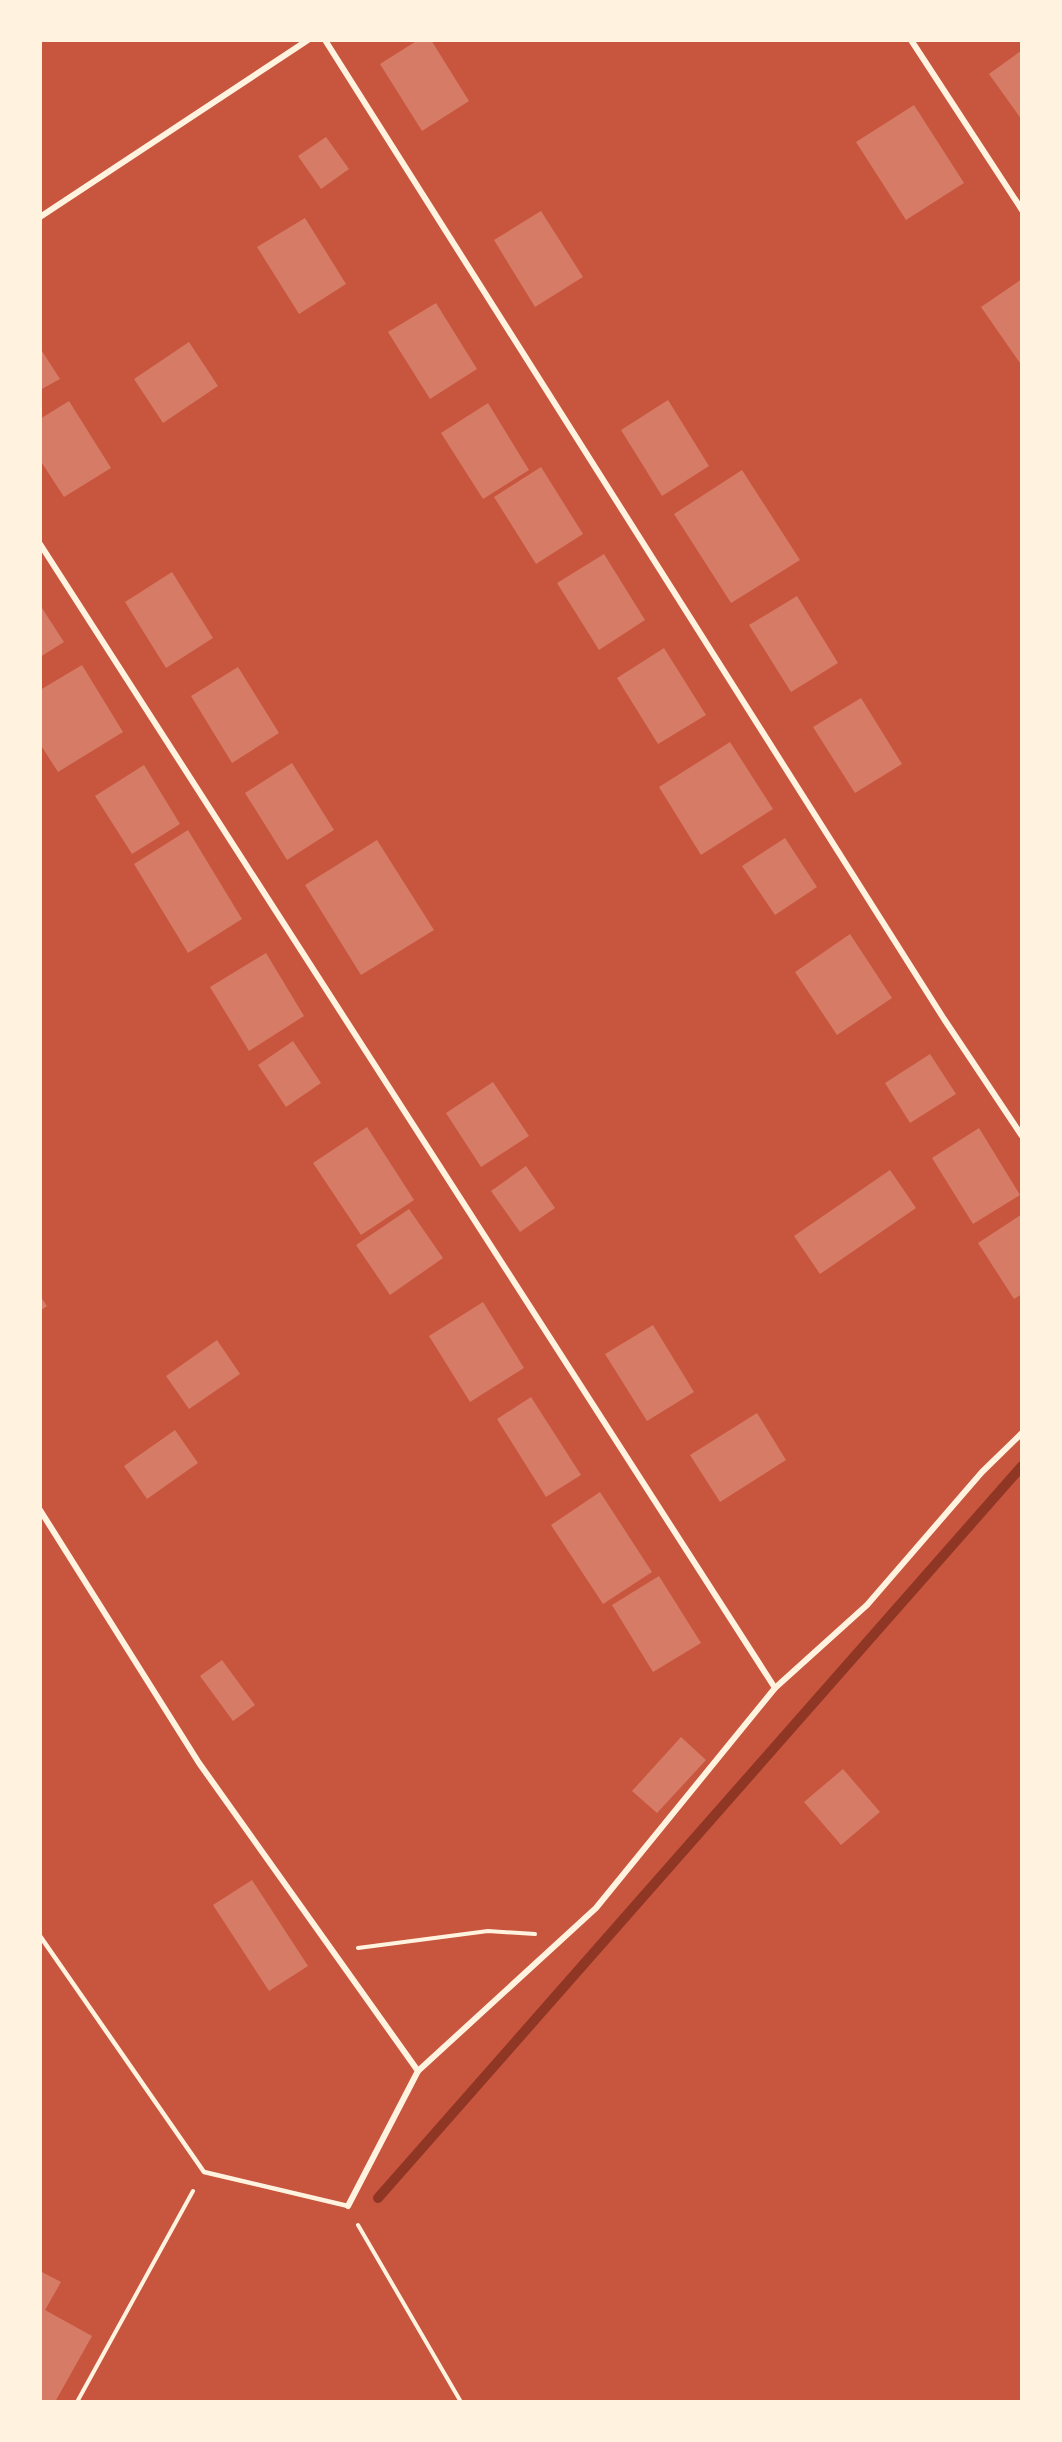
<svg xmlns="http://www.w3.org/2000/svg" width="1062" height="2442" viewBox="0 0 1062 2442" font-family="'Titillium Web',sans-serif">
  <style>
    .lines { fill: none; stroke-linecap: round; stroke-linejoin: round }
    .stream { stroke: #8f3625; stroke-width: 10 }
    .building { fill: #d67c66 }
    .path { stroke: #fff3e0; stroke-width: 4 }
    .service { stroke: #fff3e0; stroke-width: 4.5 }
    .minor { stroke: #fff3e0; stroke-width: 6 }
  </style>
  <rect width="100%" height="100%" fill="#c8553d"/>
  <g class="lines">
    <path class="stream" d="M 378,2198 L 1022,1466"/>
  </g>
  <g class="building">
    <path d="M 418,40 L 431,40 L 469,101 L 422,131 L 380,64 Z"/>
    <path d="M 1022,50 L 1022,120 L 989,74 Z"/>
    <path d="M 914,105 L 964,183 L 906,220 L 856,142 Z"/>
    <path d="M 326,137 L 349,169 L 321,189 L 298,156 Z"/>
    <path d="M 541,211 L 583,277 L 535,307 L 494,240 Z"/>
    <path d="M 305,218 L 346,284 L 299,314 L 257,247 Z"/>
    <path d="M 1022,279 L 1022,366 L 981,307 Z"/>
    <path d="M 436,303 L 477,369 L 430,399 L 388,332 Z"/>
    <path d="M 189,342 L 218,386 L 163,423 L 134,379 Z"/>
    <path d="M 40,348 L 60,379 L 40,390 Z"/>
    <path d="M 668,400 L 709,466 L 662,496 L 621,430 Z"/>
    <path d="M 69,401 L 111,468 L 64,497 L 40,460 L 40,419 Z"/>
    <path d="M 488,403 L 529,470 L 483,499 L 441,433 Z"/>
    <path d="M 541,467 L 583,534 L 536,564 L 494,497 Z"/>
    <path d="M 742,470 L 800,560 L 731,603 L 674,514 Z"/>
    <path d="M 604,554 L 645,620 L 599,650 L 557,583 Z"/>
    <path d="M 172,572 L 213,638 L 166,668 L 125,602 Z"/>
    <path d="M 797,596 L 838,663 L 791,692 L 749,625 Z"/>
    <path d="M 40,605 L 64,642 L 40,657 Z"/>
    <path d="M 664,648 L 706,715 L 658,744 L 617,678 Z"/>
    <path d="M 82,665 L 123,732 L 58,772 L 40,744 L 40,690 Z"/>
    <path d="M 238,667 L 279,733 L 232,763 L 191,696 Z"/>
    <path d="M 861,698 L 902,764 L 855,793 L 813,727 Z"/>
    <path d="M 730,742 L 773,809 L 701,855 L 659,787 Z"/>
    <path d="M 292,763 L 334,830 L 287,860 L 245,793 Z"/>
    <path d="M 144,765 L 180,824 L 132,854 L 95,796 Z"/>
    <path d="M 188,830 L 242,919 L 188,953 L 134,864 Z"/>
    <path d="M 785,838 L 817,887 L 775,915 L 742,866 Z"/>
    <path d="M 377,840 L 434,930 L 361,975 L 305,885 Z"/>
    <path d="M 850,934 L 892,998 L 837,1035 L 795,972 Z"/>
    <path d="M 266,953 L 304,1016 L 249,1051 L 210,987 Z"/>
    <path d="M 293,1041 L 321,1083 L 286,1107 L 258,1065 Z"/>
    <path d="M 930,1054 L 956,1094 L 910,1123 L 885,1083 Z"/>
    <path d="M 493,1082 L 529,1136 L 481,1167 L 446,1113 Z"/>
    <path d="M 367,1127 L 414,1200 L 361,1235 L 313,1163 Z"/>
    <path d="M 979,1128 L 1020,1195 L 973,1224 L 932,1158 Z"/>
    <path d="M 526,1166 L 555,1208 L 520,1232 L 491,1191 Z"/>
    <path d="M 890,1170 L 916,1208 L 820,1274 L 794,1236 Z"/>
    <path d="M 409,1209 L 443,1258 L 390,1295 L 356,1245 Z"/>
    <path d="M 1022,1214 L 1022,1294 L 1014,1299 L 978,1243 Z"/>
    <path d="M 40,1296 L 47,1306 L 40,1311 Z"/>
    <path d="M 483,1302 L 524,1368 L 470,1402 L 429,1336 Z"/>
    <path d="M 653,1325 L 694,1392 L 647,1421 L 605,1354 Z"/>
    <path d="M 217,1340 L 240,1374 L 189,1409 L 166,1376 Z"/>
    <path d="M 531,1397 L 581,1475 L 546,1497 L 497,1419 Z"/>
    <path d="M 757,1413 L 786,1460 L 720,1502 L 690,1455 Z"/>
    <path d="M 175,1430 L 198,1463 L 147,1499 L 124,1466 Z"/>
    <path d="M 600,1492 L 652,1572 L 603,1604 L 551,1525 Z"/>
    <path d="M 659,1576 L 701,1643 L 653,1672 L 612,1605 Z"/>
    <path d="M 222,1660 L 255,1705 L 233,1721 L 200,1676 Z"/>
    <path d="M 681,1737 L 706,1760 L 657,1813 L 632,1791 Z"/>
    <path d="M 843,1769 L 880,1812 L 841,1845 L 804,1802 Z"/>
    <path d="M 252,1880 L 308,1966 L 269,1991 L 213,1905 Z"/>
    <path d="M 40,2271 L 61,2282 L 45,2310 L 92,2336 L 55,2402 L 40,2402 Z"/>
  </g>
  <g class="lines">
    <g class="path">
      <path d="M 358,1948 L 488,1931 L 535,1934"/>
      <path d="M 358,2225 L 461,2402"/>
      <path d="M 77,2402 L 193,2191"/>
    </g>
    <path class="service" d="M 40,1936 L 204,2172 L 348,2206"/>
    <g class="minor">
      <path d="M 325,40 L 944,1019 L 1022,1136"/>
      <path d="M 911,40 L 1022,210"/>
      <path d="M 40,217 L 308,40"/>
      <path d="M 40,544 L 775,1688"/>
      <path d="M 40,1510 L 199,1763 L 418,2071"/>
      <path d="M 348,2206 L 418,2071 L 596,1908 L 775,1688 L 867,1605 L 982,1472 L 1022,1433"/>
    </g>
  </g>
  <rect width="1062" height="2442" fill="none" stroke="#fff3e0" stroke-width="84"/>
</svg>
